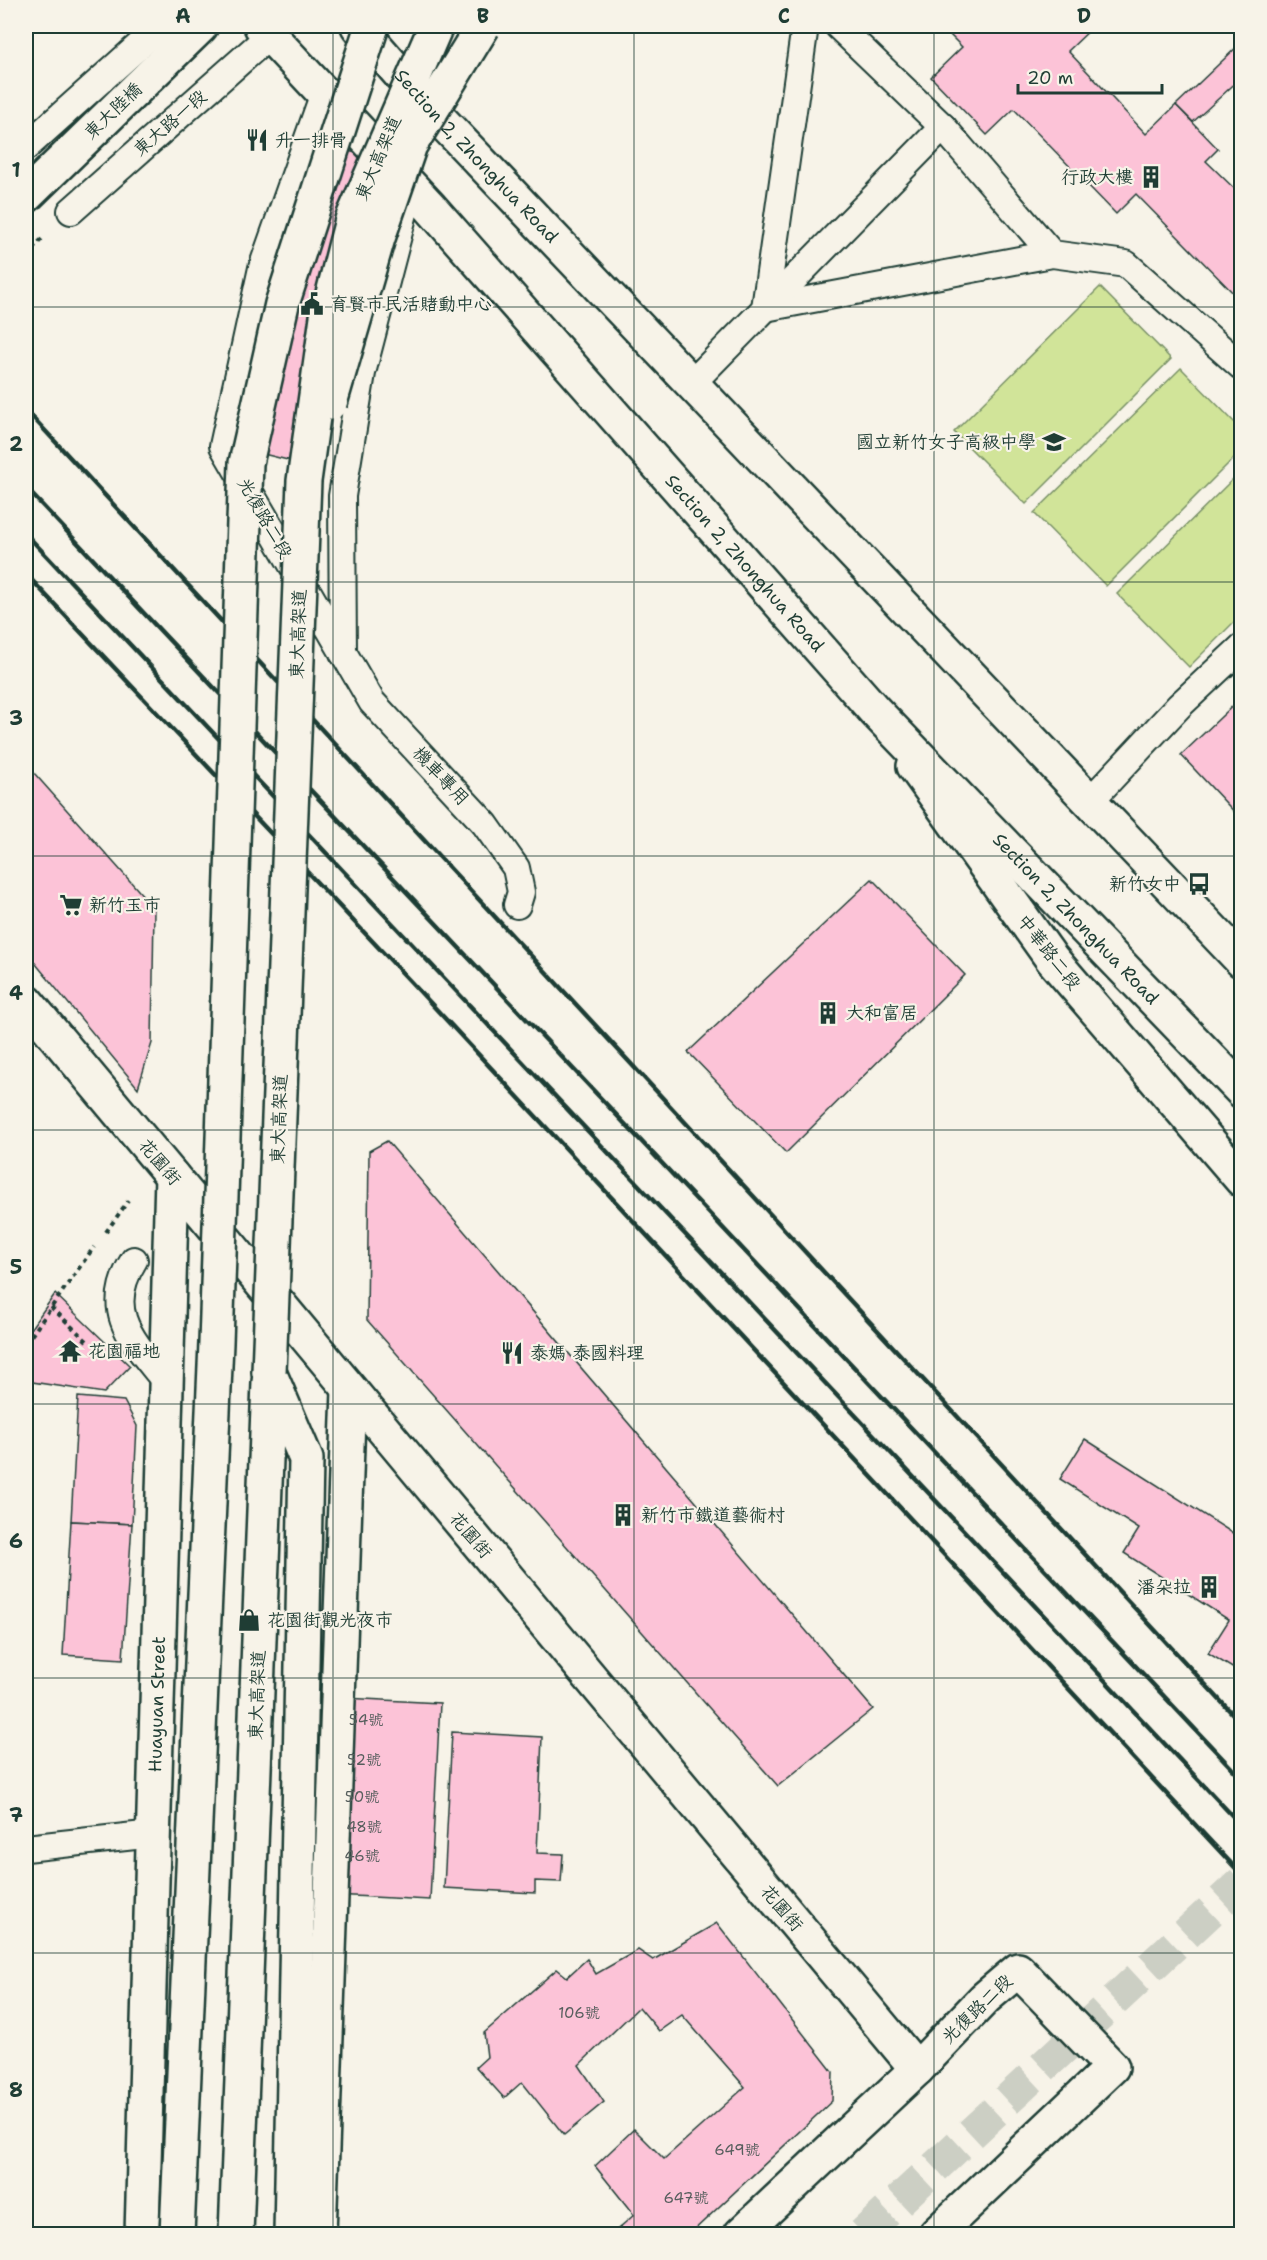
<svg xmlns="http://www.w3.org/2000/svg" width="1267" height="2260" viewBox="0 0 1267 2260" font-family="'Shantell Sans','LXGW WenKai TC',sans-serif">
  <style>
    .green { fill: #d1e499; stroke: #789066; stroke-width: 1.5 }
    .building { fill: #fcc3d7; stroke: #1f3d34; stroke-width: 1.5 }
    .lines { fill: none; stroke-linecap: round; stroke-linejoin: round }
    .tertiary-tunnel { stroke: #cccfc4; stroke-width: 33; stroke-dasharray: 33 16; stroke-linecap: butt }
    .service-casing { stroke: #1f3d34; stroke-width: 30 }
    .minor-casing { stroke: #1f3d34; stroke-width: 38 }
    .tertiary-casing { stroke: #1f3d34; stroke-width: 38 }
    .secondary-casing { stroke: #1f3d34; stroke-width: 38 }
    .path { stroke: #1f3d34; stroke-width: 4; stroke-dasharray: 4.5 4.5; stroke-linecap: butt }
    .service { stroke: #f7f3e8; stroke-width: 26 }
    .minor { stroke: #f7f3e8; stroke-width: 33 }
    .tertiary { stroke: #f7f3e8; stroke-width: 33 }
    .secondary { stroke: #f7f3e8; stroke-width: 33 }
    .rail { stroke: #1f3d34; stroke-width: 4.5 }
    .secondary-bridge-casing { stroke: #1f3d34; stroke-width: 38; stroke-linecap: butt }
    .secondary-bridge { stroke: #f7f3e8; stroke-width: 33 }
    .grid { fill: none; stroke: #1f3d34; stroke-width: 1.5; stroke-opacity: 0.55 }
    .labels { text-anchor: middle; stroke-width: 4.5; stroke-linejoin: round; paint-order: stroke }
    .number-label { font-size: 15px; fill: #565e5d }
    .street-label { font-size: 18px; fill: #1f3d34; stroke: #f7f3e8 }
    .poi-label { font-size: 18px; fill: #1f3d34; stroke: #f7f3e8; text-anchor: start }
    .neatline { fill: none; stroke: #1f3d34; stroke-width: 2 }
    .grid-label { font-size: 20px; text-anchor: middle; font-weight: bold; fill: #1f3d34 }
  </style>
  <rect width="100%" height="100%" fill="#f7f3e8"/>
  <filter id="ink" filterUnits="userSpaceOnUse"><feTurbulence type="fractalNoise" baseFrequency=".0167" numOctaves="2"/><feDisplacementMap in="SourceGraphic" scale="12" xChannelSelector="R" yChannelSelector="G"/><feConvolveMatrix kernelMatrix="1 2 1 2 8 2 1 2 1" color-interpolation-filters="sRGB"/></filter>
  <g filter="url(#ink)">
    <g class="green">
      <path d="M 1100,287 L 1171,359 L 1026,504 L 954,432 Z"/>
      <path d="M 1181,368 L 1241,429 L 1241,451 L 1106,586 L 1034,513 Z"/>
      <path d="M 1241,471 L 1241,615 L 1189,667 L 1117,594 Z"/>
    </g>
    <g class="building">
      <path d="M 941,26 L 1094,26 L 1068,51 L 1146,134 L 1176,105 L 1218,149 L 1206,161 L 1242,196 L 1242,302 L 1136,194 L 1116,214 L 1014,109 L 987,135 L 931,77 L 962,47 Z"/>
      <path d="M 1242,42 L 1242,77 L 1193,122 L 1176,105 Z"/>
      <path d="M 324,145 L 372,157 L 300,463 L 251,451 Z"/>
      <path d="M 1242,697 L 1242,820 L 1181,755 Z"/>
      <path d="M 26,764 L 154,908 L 152,1043 L 138,1088 L 26,952 Z"/>
      <path d="M 872,879 L 965,975 L 786,1153 L 688,1052 Z"/>
      <path d="M 387,1141 L 873,1709 L 778,1786 L 367,1320 L 369,1151 Z"/>
      <path d="M 55,1294 L 130,1366 L 104,1393 L 26,1381 L 26,1335 Z"/>
      <path d="M 78,1397 L 124,1401 L 137,1426 L 132,1524 L 71,1521 Z"/>
      <path d="M 1085,1439 L 1242,1539 L 1242,1674 L 1208,1653 L 1229,1620 L 1124,1553 L 1139,1529 L 1060,1479 Z"/>
      <path d="M 71,1521 L 132,1524 L 123,1659 L 63,1655 Z"/>
      <path d="M 345,1698 L 440,1703 L 430,1900 L 334,1895 Z"/>
      <path d="M 452,1732 L 542,1737 L 537,1853 L 563,1854 L 561,1882 L 535,1881 L 535,1893 L 444,1888 Z"/>
      <path d="M 717,1923 L 833,2072 L 832,2101 L 690,2234 L 612,2234 L 634,2215 L 595,2166 L 634,2129 L 664,2159 L 745,2087 L 682,2015 L 659,2031 L 639,2007 L 579,2065 L 604,2102 L 564,2135 L 522,2082 L 504,2098 L 476,2067 L 487,2057 L 484,2033 L 557,1969 L 567,1977 L 587,1959 L 596,1974 L 638,1950 L 653,1960 Z"/>
    </g>
    <g class="lines">
      <path class="tertiary-tunnel" d="M 863,2234 L 1242,1882"/>
      <g class="service-casing">
        <g id="service">
          <path d="M 805,26 L 765,308 L 1052,254"/>
          <path d="M 838,26 L 943,127 L 1052,254 L 1126,264 L 1242,367"/>
          <path d="M 324,93 L 262,268 L 223,446 L 372,702 L 485,824 L 516,868 L 521,892 L 517,905"/>
          <path d="M 26,147 L 161,26"/>
          <path d="M 71,211 L 270,35"/>
          <path d="M 692,383 L 943,127"/>
          <path d="M 343,653 L 342,496 L 362,373 L 411,186"/>
          <path d="M 1090,801 L 1179,706 L 1242,647"/>
          <path d="M 134,1260 C 101,1312 134,1342 166,1382"/>
          <path d="M 26,1848 L 153,1834"/>
        </g>
      </g>
      <g class="minor-casing">
        <g id="minor">
          <path d="M 914,766 L 1052,959 L 1242,1180"/>
          <path d="M 26,1001 L 917,2069"/>
          <path id="s1" d="M 142,2234 L 172,1176"/>
          <path d="M 319,2234 L 349,1390"/>
          <path d="M 741,2234 L 917,2069 L 985,1998 L 1018,1970 L 1112,2067 L 936,2234"/>
        </g>
      </g>
      <g class="tertiary-casing">
        <g id="tertiary">
          <path id="s2" d="M 261,26 L 431,208 L 875,711 L 1242,1091"/>
          <path id="s3" d="M 358,26 L 433,112 L 1242,961"/>
          <path d="M 26,196 L 201,26"/>
        </g>
      </g>
      <g class="secondary-casing">
        <g id="secondary">
          <path d="M 269,1372 L 306,1459 L 291,2234"/>
          <path d="M 236,2234 L 269,1382"/>
        </g>
      </g>
      <g class="path">
        <path d="M 26,255 L 44,237"/>
        <path d="M 106,1232 L 128,1201"/>
        <path d="M 51,1307 L 90,1344"/>
        <path d="M 26,1343 L 94,1247"/>
      </g>
      <use href="#service" class="service"/>
      <use href="#minor" class="minor"/>
      <use href="#tertiary" class="tertiary"/>
      <use href="#secondary" class="secondary"/>
      <g class="rail">
        <path d="M 26,410 L 1242,1724"/>
        <path d="M 26,488 L 1242,1779"/>
        <path d="M 26,534 L 1242,1826"/>
        <path d="M 26,574 L 411,982 L 1242,1875"/>
      </g>
      <g class="secondary-bridge-casing">
        <g id="secondary-bridge">
          <path d="M 330,403 L 378,238 L 410,145 L 483,26"/>
          <path d="M 269,1372 L 304,481 L 327,317 L 352,220 L 436,26"/>
          <path d="M 177,2234 L 216,1343 L 246,463 L 282,304 L 372,26"/>
        </g>
      </g>
      <use href="#secondary-bridge" class="secondary-bridge"/>
    </g>
  </g>
  <path class="grid" d="M 333,26 L 333,2234M 634,26 L 634,2234M 934,26 L 934,2234M 26,307 L 1242,307M 26,582 L 1242,582M 26,856 L 1242,856M 26,1130 L 1242,1130M 26,1404 L 1242,1404M 26,1678 L 1242,1678M 26,1953 L 1242,1953"/>
  <defs>
    <g id="restaurant-bare" transform="scale(1.8)"><path d="M-5-6h1v4h1v-4h1v4h1v-4h1v5L-1.5 .5V6h-2V.5L-5-1ZM5-6V6H3V1.5H1.5Q1.5-4 5-6Z" fill="#1f3d34" stroke="#f7f3e8" stroke-width="2.5" paint-order="stroke"/></g>
    <g id="building-bare" transform="scale(1.8)"><path d="M-4-6H4V6H1V3H-1V6H-4ZM-2.5-4.3h1.7v1.8h-1.7ZM.8-4.3h1.7v1.8H.8ZM-2.5-1h1.7V.8h-1.7ZM.8-1h1.7V.8H.8Z" fill="#1f3d34" stroke="#f7f3e8" stroke-width="2.5" paint-order="stroke"/></g>
    <g id="civic-bare" transform="scale(1.8)"><path d="M-.6-6.5H3V-4.5H.6V-3L4-1V1h2V6H-6V1h2V-1L-.6-3ZM-1.2 2.5V6h2.4V2.5Z" fill="#1f3d34" stroke="#f7f3e8" stroke-width="2.5" paint-order="stroke"/></g>
    <g id="school-bare" transform="scale(1.8)"><path d="M0-5L7-2L0 1L-7-2ZM-4 1L0 2.5L4 1V4Q0 6-4 4Z" fill="#1f3d34" stroke="#f7f3e8" stroke-width="2.5" paint-order="stroke"/></g>
    <g id="bus-bare" transform="scale(1.8)"><path d="M-5-6H5V4H4V6H2V4H-2V6H-4V4H-5ZM-3.5-4V0h7V-4ZM-3.5 1.2v1.5H-2V1.2ZM2 1.2v1.5H3.5V1.2Z" fill="#1f3d34" stroke="#f7f3e8" stroke-width="2.5" paint-order="stroke"/></g>
    <g id="supermarket-bare" transform="scale(1.8)"><path d="M-6-5.5h2.5l.6 2H6L4.5 2H-2.5L-4.4-4H-6ZM-1.5 3.2a1.3 1.3 0 1 0 .1 0ZM3 3.2a1.3 1.3 0 1 0 .1 0Z" fill="#1f3d34" stroke="#f7f3e8" stroke-width="2.5" paint-order="stroke"/></g>
    <g id="temple-bare" transform="scale(1.8)"><path d="M0-6L5-2H3V0L6.5 2.5H4V6H1.5V3h-3V6H-4V2.5H-6.5L-3 0V-2H-5Z" fill="#1f3d34" stroke="#f7f3e8" stroke-width="2.5" paint-order="stroke"/></g>
    <g id="shop-bare" transform="scale(1.8)"><path d="M-5-2.5h2.3a2.7 3.5 0 0 1 5.4 0H5L5.5 6h-11ZM-1.5-2.5h3a1.5 2.3 0 0 0-3 0Z" fill="#1f3d34" stroke="#f7f3e8" stroke-width="2.5" paint-order="stroke"/></g>
  </defs>
  <g fill-rule="evenodd">
    <use href="#restaurant-bare" x="257" y="140"/>
    <use href="#building-bare" x="1151" y="177"/>
    <use href="#civic-bare" x="312" y="304"/>
    <use href="#school-bare" x="1054" y="442"/>
    <use href="#bus-bare" x="1199" y="884"/>
    <use href="#supermarket-bare" x="71" y="905"/>
    <use href="#building-bare" x="828" y="1013"/>
    <use href="#temple-bare" x="70" y="1351"/>
    <use href="#restaurant-bare" x="512" y="1353"/>
    <use href="#building-bare" x="623" y="1515"/>
    <use href="#building-bare" x="1209" y="1587"/>
    <use href="#shop-bare" x="249" y="1620"/>
  </g>
  <g class="labels">
    <g class="number-label">
      <text x="366" y="1725">54號</text>
      <text x="364" y="1765">52號</text>
      <text x="362" y="1802">50號</text>
      <text x="364" y="1832">48號</text>
      <text x="362" y="1861">46號</text>
      <text x="579" y="2018">106號</text>
      <text x="737" y="2155">649號</text>
      <text x="686" y="2203">647號</text>
    </g>
    <g class="street-label">
      <text transform="translate(113 111) rotate(-44)" y="6">東大陸橋</text>
      <text transform="translate(170 123) rotate(-41)" y="6">東大路一段</text>
      <text dy="6" stroke="none"><textPath href="#s3" startOffset="176">Section 2, Zhonghua Road</textPath></text>
      <text transform="translate(378 158) rotate(-67)" y="6">東大高架道</text>
      <text transform="translate(265 518) rotate(60)" y="6">光復路二段</text>
      <text dy="6" stroke="none"><textPath href="#s2" startOffset="723">Section 2, Zhonghua Road</textPath></text>
      <text transform="translate(298 634) rotate(-88)" y="6">東大高架道</text>
      <text transform="translate(441 776) rotate(47)" y="6">機車專用</text>
      <text dy="6" stroke="none"><textPath href="#s2" startOffset="1209">Section 2, Zhonghua Road</textPath></text>
      <text transform="translate(1049 952) rotate(52)" y="6">中華路二段</text>
      <text transform="translate(279 1119) rotate(-88)" y="6">東大高架道</text>
      <text transform="translate(160 1162) rotate(50)" y="6">花園街</text>
      <text transform="translate(471 1535) rotate(50)" y="6">花園街</text>
      <text transform="translate(257 1695) rotate(-88)" y="6">東大高架道</text>
      <text dy="6" stroke="none"><textPath href="#s1" startOffset="530">Huayuan Street</textPath></text>
      <text transform="translate(782 1908) rotate(50)" y="6">花園街</text>
      <text transform="translate(977 2009) rotate(-44)" y="6">光復路二段</text>
    </g>
    <g class="poi-label">
      <text x="275" y="146">升一排骨</text>
      <text x="1133" y="183" text-anchor="end">行政大樓</text>
      <text x="330" y="310">育賢市民活賭動中心</text>
      <text x="1036" y="448" text-anchor="end">國立新竹女子高級中學</text>
      <text x="1181" y="890" text-anchor="end">新竹女中</text>
      <text x="89" y="911">新竹玉市</text>
      <text x="846" y="1019">大和富居</text>
      <text x="88" y="1357">花園福地</text>
      <text x="530" y="1359">泰媽 泰國料理</text>
      <text x="641" y="1521">新竹市鐵道藝術村</text>
      <text x="1191" y="1593" text-anchor="end">潘朵拉</text>
      <text x="267" y="1626">花園街觀光夜市</text>
    </g>
  </g>
  <rect width="1267" height="2260" fill="none" stroke="#f7f3e8" stroke-width="66"/>
  <path d="M1018 84v9h144v-9" fill="none" stroke="#1f3d34" stroke-width="3"/>
  <text x="1027" y="84" font-size="18" fill="#1f3d34" stroke="#f7f3e8" stroke-width="4.5" paint-order="stroke">20 m</text>
  <rect x="33" y="33" width="1201" height="2194" class="neatline"/>
  <g class="grid-label">
    <text x="183" y="23">A</text>
    <text x="483" y="23">B</text>
    <text x="784" y="23">C</text>
    <text x="1084" y="23">D</text>
    <text x="16" y="177">1</text>
    <text x="16" y="451">2</text>
    <text x="16" y="725">3</text>
    <text x="16" y="1000">4</text>
    <text x="16" y="1274">5</text>
    <text x="16" y="1548">6</text>
    <text x="16" y="1822">7</text>
    <text x="16" y="2097">8</text>
  </g>
</svg>
